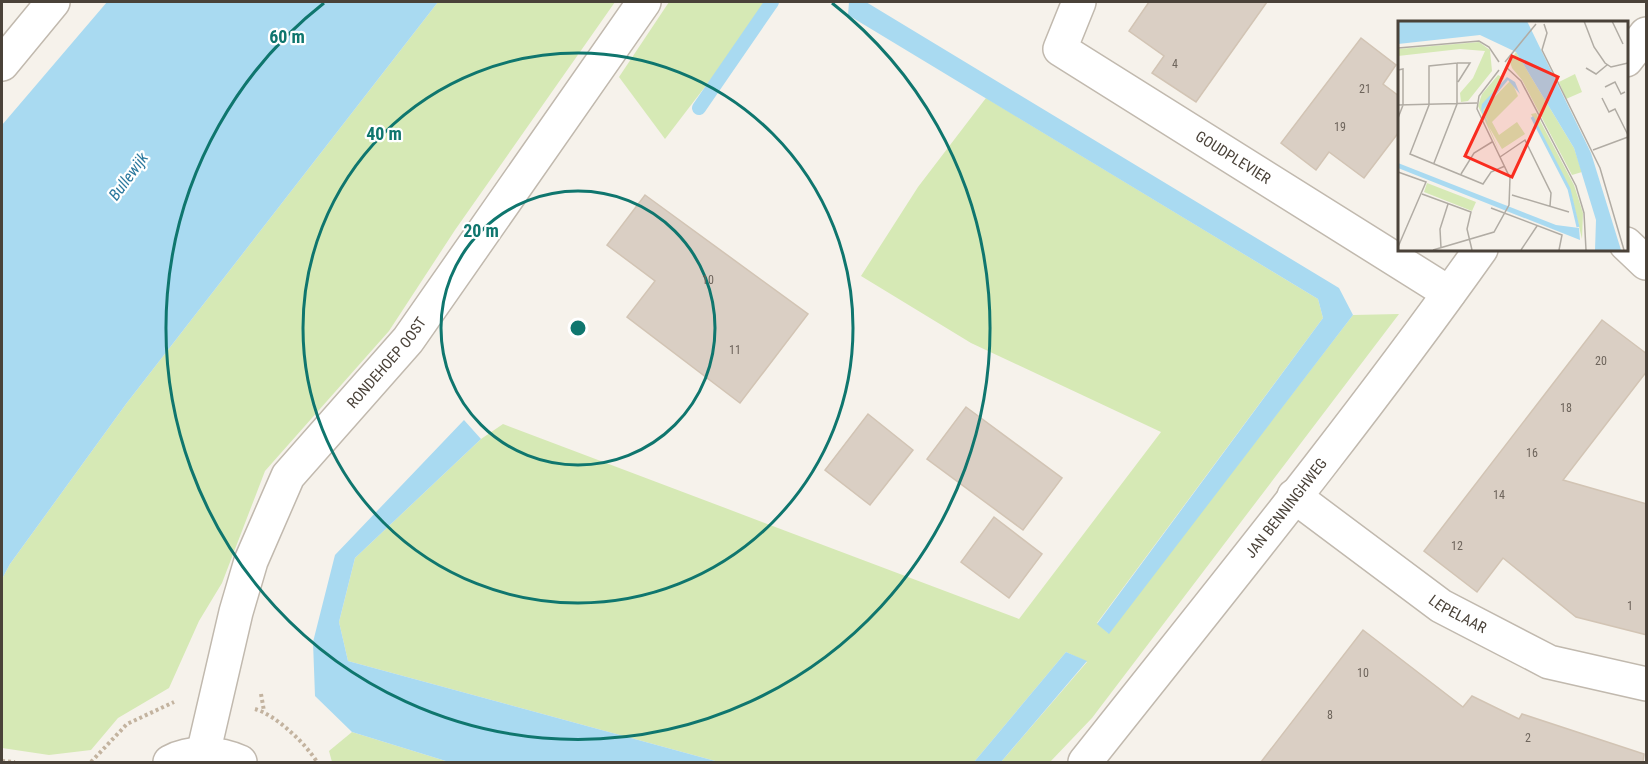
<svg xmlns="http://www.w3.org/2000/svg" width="1648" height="764" viewBox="0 0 1648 764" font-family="'Roboto Condensed',sans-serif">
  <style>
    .green { fill: #d6e9b5 }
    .water { fill: #a9daf1 }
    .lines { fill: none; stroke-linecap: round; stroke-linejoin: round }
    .stream { stroke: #a9daf1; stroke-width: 14 }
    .building { fill: #dacfc4; stroke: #d2c4b4; stroke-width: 1.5 }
    .minor-casing { stroke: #c1b9ae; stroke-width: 36 }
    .path { stroke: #c3b39f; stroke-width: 4; stroke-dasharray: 3 3; stroke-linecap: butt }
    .minor { stroke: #fff; stroke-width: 33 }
    .ring { fill: none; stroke: #0f766e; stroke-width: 3 }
    .labels { text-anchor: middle; stroke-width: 4.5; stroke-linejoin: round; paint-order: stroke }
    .number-label { font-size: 12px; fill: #6e655c }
    .street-label { font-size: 15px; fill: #4a4239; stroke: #fff }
    .water-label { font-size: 16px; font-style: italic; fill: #2c799e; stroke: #fff }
    .inset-river { fill: none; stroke: #a9daf1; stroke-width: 3 }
    .inset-road { fill: none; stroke: #b1aca4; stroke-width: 1.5 }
    .view { fill: #f92c1f; fill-opacity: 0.15; stroke: #f92c1f; stroke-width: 3 }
    .inset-edge { fill: none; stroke: #4a4239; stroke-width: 3 }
    .centre { fill: #0f766e; stroke: #fff; stroke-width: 3 }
    .ring-label { font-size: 18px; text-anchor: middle; font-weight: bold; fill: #0f766e; stroke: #fff; stroke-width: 4.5; stroke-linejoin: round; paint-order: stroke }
  </style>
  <rect width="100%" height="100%" fill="#f6f2eb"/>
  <g class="green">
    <path d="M 438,2 L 615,2 L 455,230 L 389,331 L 265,471 L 222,583 L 199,621 L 169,688 L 118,718 L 91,750 L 49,755 L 2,748 L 2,579 L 10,564 L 126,404 Z"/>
    <path d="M 669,2 L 770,2 L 665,139 L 619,77 Z"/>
    <path d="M 986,98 L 1318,299 L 1323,318 L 1097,623 L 1108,633 L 1353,315 L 1399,314 L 1092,718 L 1050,762 L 1001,762 L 1087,662 L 1066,652 L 974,762 L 719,762 L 348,661 L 339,622 L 355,558 L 481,439 L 503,424 L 1019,619 L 1161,432 L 971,343 L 861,276 L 918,187 Z"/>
    <path d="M 352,732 L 449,762 L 332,762 L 329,751 Z"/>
  </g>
  <g class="water">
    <path d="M 107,2 L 438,2 L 126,404 L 10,564 L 2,579 L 2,125 Z"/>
    <path d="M 849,2 L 866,2 L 1339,288 L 1353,315 L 1109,634 L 1097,624 L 1323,318 L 1318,299 L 848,15 Z"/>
    <path d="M 464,420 L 481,439 L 355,558 L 339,622 L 348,661 L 719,762 L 449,762 L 352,732 L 315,696 L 313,642 L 335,555 Z"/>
    <path d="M 1066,652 L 1087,661 L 1001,762 L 974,762 Z"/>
  </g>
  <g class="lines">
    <path class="stream" d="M 699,108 L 772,2"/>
  </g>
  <g class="building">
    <path d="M 1149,2 L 1267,2 L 1196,102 L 1152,73 L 1164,56 L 1129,31 Z"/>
    <path d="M 1361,38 L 1396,65 L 1383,84 L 1399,96 L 1399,132 L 1364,178 L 1329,152 L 1316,170 L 1281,143 Z"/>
    <path d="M 645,195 L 808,314 L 740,403 L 627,317 L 655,281 L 607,245 Z"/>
    <path d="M 1602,320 L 1647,354 L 1647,371 L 1563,480 L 1647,504 L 1647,635 L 1576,617 L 1503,558 L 1477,592 L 1424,551 Z"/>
    <path d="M 966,407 L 1062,478 L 1023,530 L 927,459 Z"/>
    <path d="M 868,414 L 913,450 L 870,505 L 825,470 Z"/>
    <path d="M 994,517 L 1042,554 L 1009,598 L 961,562 Z"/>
    <path d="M 1363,630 L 1463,707 L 1472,696 L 1519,719 L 1522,714 L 1644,754 L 1643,762 L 1261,762 Z"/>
  </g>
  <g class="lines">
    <g class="minor-casing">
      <g id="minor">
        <path id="s1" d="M 1079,2 L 1060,49 L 1449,293"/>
        <path d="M 1626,60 L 1646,34"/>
        <path d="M 2,64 L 53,2"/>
        <path d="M 1626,244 L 1646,263"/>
        <path id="s2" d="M 1294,496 L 1441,606 L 1549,662 L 1646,684"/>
        <path id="s3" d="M 203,754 L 236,612 L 251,561 L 288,476 L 408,340 L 644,2"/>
        <path d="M 170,762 C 191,751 219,752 240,762"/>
        <path id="s4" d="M 1085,762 C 1219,593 1356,425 1481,249"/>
      </g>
    </g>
    <g class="path">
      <path d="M 261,694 L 264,711"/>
      <path d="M 255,709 C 276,715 306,744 317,762"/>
      <path d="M 2,761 L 15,762"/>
      <path d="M 91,762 L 127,724 L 174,702"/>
    </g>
    <use href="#minor" class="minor"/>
  </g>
  <g class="ring">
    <circle cx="578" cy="328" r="137"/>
    <circle cx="578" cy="328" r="275"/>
    <path d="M832 3A412 412 0 1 1 324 3"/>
  </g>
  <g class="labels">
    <g class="number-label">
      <text x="1175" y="68">4</text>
      <text x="1365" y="93">21</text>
      <text x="1340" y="131">19</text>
      <text x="708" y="284">10</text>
      <text x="735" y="354">11</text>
      <text x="1601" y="365">20</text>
      <text x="1566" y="412">18</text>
      <text x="1532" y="457">16</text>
      <text x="1499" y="499">14</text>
      <text x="1457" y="550">12</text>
      <text x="1630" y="610">1</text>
      <text x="1363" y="677">10</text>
      <text x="1330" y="719">8</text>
      <text x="1528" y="742">2</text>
    </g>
    <g class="street-label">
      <text dy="5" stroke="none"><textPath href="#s1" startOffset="255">GOUDPLEVIER</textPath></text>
      <text dy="5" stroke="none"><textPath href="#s3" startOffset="442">RONDEHOEP OOST</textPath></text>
      <text dy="5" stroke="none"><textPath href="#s4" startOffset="324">JAN BENNINGHWEG</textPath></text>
      <text dy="5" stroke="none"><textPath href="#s2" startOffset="202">LEPELAAR</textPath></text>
    </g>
    <g class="water-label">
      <text transform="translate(128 176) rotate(-54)" y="6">Bullewijk</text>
    </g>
  </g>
  <g transform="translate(1398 21)">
    <rect width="230" height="230" fill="#f6f2eb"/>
    <path d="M 81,21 L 92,29 L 94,50 L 70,80 L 63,81 L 62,72 L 75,57 L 87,30 L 62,28 L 0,35 L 0,28 ZM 118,31 L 176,127 L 184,151 L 174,154 L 124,59 L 114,47 L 112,41 ZM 177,53 L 184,71 L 168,78 L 161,61 ZM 100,54 L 106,57 L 83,89 L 91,102 L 84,89 L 113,59 L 120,75 L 94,101 L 101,114 L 119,101 L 127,113 L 104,128 L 91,106 L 102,132 L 80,85 L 84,73 ZM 138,92 L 176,164 L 185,192 L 184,218 L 172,168 L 133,93 ZM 29,162 L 78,181 L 74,190 L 26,171 Z" fill="#d6e9b5"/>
    <path d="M 4,0 L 129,0 L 193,132 L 223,229 L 197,229 L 198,199 L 176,127 L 118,31 L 82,14 L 0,23 L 0,1 ZM 109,56 L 117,61 L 122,73 L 110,59 L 85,89 L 90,104 L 83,89 L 84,83 ZM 0,142 L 158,204 L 181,207 L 182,219 L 0,147 Z" fill="#a9daf1"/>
    <path class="inset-river" d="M 134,96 L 171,168 L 180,206"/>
    <path class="inset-road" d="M 186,0 L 196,26 L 207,42 L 213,46 L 230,42M 214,0 L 225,23M 146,3 L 149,12 L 144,29 L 202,147 L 226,229M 0,27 L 81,20 L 91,26 L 101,41M 107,41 L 138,3M 59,42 L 72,42 L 60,61M 109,47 L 123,60 L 178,165 L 186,192 L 188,229M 188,47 L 198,53 L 209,44M 0,49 L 5,48 L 5,84 L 0,97M 207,66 L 217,61 L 223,73 L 227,71M 204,77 L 211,91 L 217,88 L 230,114M 0,84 L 79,82M 195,129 L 230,116M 102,136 L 127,119 L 153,172 L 152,185M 36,142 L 59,83 L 59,42 L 31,45 L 31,84 L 12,133 L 85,163 L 93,151 L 107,145M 0,151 L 28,161 L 0,226M 63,153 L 76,132 L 94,121M 24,173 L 73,191 L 69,208 L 74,229M 114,174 L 171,191M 93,187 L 164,214 L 161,229M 43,227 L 42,208 L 50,183M 35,229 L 96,211 L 111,184 L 112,157 L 79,88 L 81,75 L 101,49M 123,229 L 139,205"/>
    <path class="view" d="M 114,35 L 160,56 L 114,156 L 67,135 Z"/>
    <rect width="230" height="230" class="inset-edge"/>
  </g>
  <circle cx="578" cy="328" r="9" class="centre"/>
  <g class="ring-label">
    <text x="287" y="43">60 m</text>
    <text x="384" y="140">40 m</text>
    <text x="481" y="237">20 m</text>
  </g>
  <rect width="1648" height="764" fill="none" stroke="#4a4239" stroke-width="6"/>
</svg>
